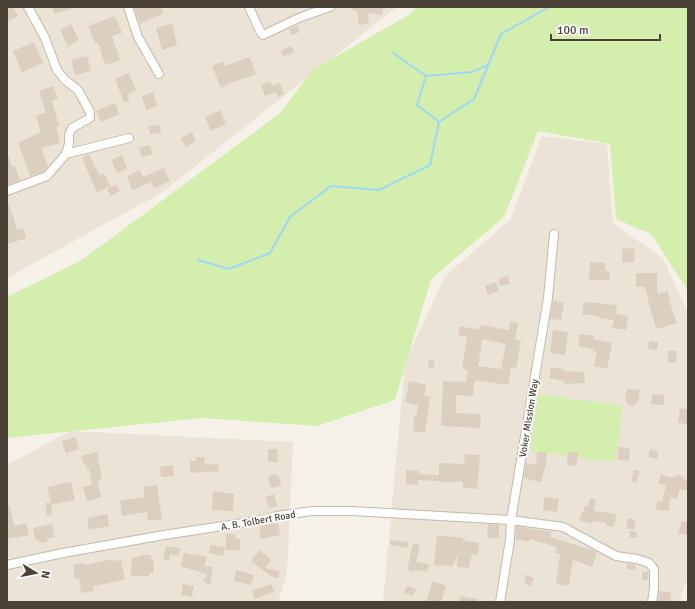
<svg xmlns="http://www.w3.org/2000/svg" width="695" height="609" viewBox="0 0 695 609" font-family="Signika,sans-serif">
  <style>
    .residential { fill: #eae3d6 }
    .green { fill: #d3eead }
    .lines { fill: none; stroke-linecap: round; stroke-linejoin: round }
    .stream { stroke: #9fd7f8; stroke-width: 2 }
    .building { fill: #dccfbf; fill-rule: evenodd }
    .street-casing { stroke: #c3b9aa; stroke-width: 10 }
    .street { stroke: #fff; stroke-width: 8 }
    .labels { text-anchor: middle; stroke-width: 3.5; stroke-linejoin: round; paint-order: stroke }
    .street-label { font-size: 10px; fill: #4a4236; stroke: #fff }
  </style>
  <rect width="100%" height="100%" fill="#f6f1e8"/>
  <g class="residential">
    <path d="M 7,7 L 397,7 L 161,193 L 7,278 Z"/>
    <path d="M 542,136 L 607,144 L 613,224 L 663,258 L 688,313 L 688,574 L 680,602 L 383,602 L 405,363 L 445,276 L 510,220 Z"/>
    <path d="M 70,431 L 293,442 L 287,573 L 278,602 L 7,602 L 7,465 Z"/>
  </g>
  <g class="green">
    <path d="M 417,7 L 688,7 L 688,291 L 651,234 L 616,219 L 610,144 L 538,131 L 504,217 L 431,279 L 395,400 L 317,426 L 202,418 L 7,438 L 7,297 L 82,260 L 279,114 L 314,69 L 407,16 Z"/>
    <path d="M 538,394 L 623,406 L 615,462 L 530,451 Z"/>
  </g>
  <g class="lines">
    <g class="stream">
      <path d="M 393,53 L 426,76 L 472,72 L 488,65"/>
      <path d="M 426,76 L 417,105 L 439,122"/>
      <path d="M 198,260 L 229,269 L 270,253 L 290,217 L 331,186 L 379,190 L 430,165 L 439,122 L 474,99 L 501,34 L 549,7"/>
    </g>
  </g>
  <g class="building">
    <path d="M 7,7 L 13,7 L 18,16 L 7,22 Z"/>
    <path d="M 52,7 L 72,7 L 72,9 L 54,14 Z"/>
    <path d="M 134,7 L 161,7 L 164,13 L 140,24 Z"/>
    <path d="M 351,7 L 383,7 L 382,15 L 367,13 L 369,23 L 359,25 L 357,11 L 351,10 Z"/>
    <path d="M 115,16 L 122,33 L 112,36 L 120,60 L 105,65 L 98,42 L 95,43 L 88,26 Z"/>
    <path d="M 71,24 L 79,40 L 68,46 L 60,30 Z"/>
    <path d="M 172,24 L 177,45 L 162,50 L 156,28 Z"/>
    <path d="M 298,26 L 300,32 L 291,35 L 289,29 Z"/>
    <path d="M 34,42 L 43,63 L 22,72 L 13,51 Z"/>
    <path d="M 291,46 L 294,52 L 283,57 L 280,51 Z"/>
    <path d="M 87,56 L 91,71 L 75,75 L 71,60 Z"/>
    <path d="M 250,57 L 256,74 L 231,83 L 221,88 L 212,66 L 223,61 L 224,66 Z"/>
    <path d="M 129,73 L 136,90 L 128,94 L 129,101 L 124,102 L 115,79 Z"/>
    <path d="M 270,81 L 272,86 L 280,83 L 284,94 L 278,97 L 276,92 L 265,96 L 261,85 Z"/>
    <path d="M 53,86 L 58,99 L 52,101 L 59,126 L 56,127 L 60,143 L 41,148 L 48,167 L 44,171 L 30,176 L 18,143 L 41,132 L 36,116 L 46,113 L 39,91 Z"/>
    <path d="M 153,92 L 157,106 L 146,110 L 142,96 Z"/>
    <path d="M 115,103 L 119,114 L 101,122 L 96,111 Z"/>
    <path d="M 220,110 L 226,124 L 211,131 L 205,117 Z"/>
    <path d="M 160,125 L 161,133 L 150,134 L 149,126 Z"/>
    <path d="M 192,132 L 196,141 L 186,147 L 181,138 Z"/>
    <path d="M 150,145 L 153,154 L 142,157 L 139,148 Z"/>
    <path d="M 89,154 L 99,175 L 104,173 L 110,186 L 97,193 L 82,158 Z"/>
    <path d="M 7,155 L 8,155 L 12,167 L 15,166 L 20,180 L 7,185 Z"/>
    <path d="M 122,155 L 127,169 L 117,173 L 111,160 Z"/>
    <path d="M 164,168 L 170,181 L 154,188 L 151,182 L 132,190 L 127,176 L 140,170 L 143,177 Z"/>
    <path d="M 116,184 L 120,191 L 111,196 L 107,189 Z"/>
    <path d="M 7,200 L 14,219 L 17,230 L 23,228 L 26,238 L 8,244 L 7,239 Z"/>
    <path d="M 623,248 L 635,249 L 634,262 L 622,262 Z"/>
    <path d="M 590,262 L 605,263 L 605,271 L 610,271 L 609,280 L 589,280 Z"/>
    <path d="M 636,273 L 657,273 L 657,294 L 668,291 L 672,310 L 677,323 L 657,329 L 651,312 L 645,287 L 636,287 Z"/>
    <path d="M 508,276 L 510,284 L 500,286 L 498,279 Z"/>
    <path d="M 496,282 L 499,291 L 488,295 L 485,286 Z"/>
    <path d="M 553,301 L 564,303 L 561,320 L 550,319 Z"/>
    <path d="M 584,302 L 617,305 L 616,314 L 628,316 L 626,330 L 612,328 L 614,320 L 599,318 L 599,316 L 582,314 Z"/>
    <path d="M 510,322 L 518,323 L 515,339 L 521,341 L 516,368 L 511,367 L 508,385 L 475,380 L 475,383 L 474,382 L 473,396 L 456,395 L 456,413 L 481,414 L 480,428 L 441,426 L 443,381 L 466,382 L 468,370 L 462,369 L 467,337 L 458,335 L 460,326 L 479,330 L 480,325 L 509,330 ZM 482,339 L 506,344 L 501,369 L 478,366 Z"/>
    <path d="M 553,330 L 568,332 L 565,355 L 550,353 Z"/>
    <path d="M 580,334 L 594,336 L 593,339 L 612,343 L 607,369 L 594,366 L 597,352 L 593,351 L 593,349 L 578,346 Z"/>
    <path d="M 649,341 L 658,342 L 657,350 L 648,349 Z"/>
    <path d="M 668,351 L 676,351 L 677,362 L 668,363 Z"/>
    <path d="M 429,360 L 435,361 L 433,369 L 428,368 Z"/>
    <path d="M 551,367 L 563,369 L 563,371 L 584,372 L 585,383 L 564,384 L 564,381 L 549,378 Z"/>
    <path d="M 409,381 L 426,385 L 424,396 L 430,397 L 425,433 L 413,431 L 414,416 L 416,416 L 418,405 L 405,402 Z"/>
    <path d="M 627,389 L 640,390 L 638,402 L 636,402 L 635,405 L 627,404 L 627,401 L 625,401 Z"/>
    <path d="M 652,394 L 664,395 L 664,405 L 651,404 Z"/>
    <path d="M 680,408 L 688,410 L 688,425 L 678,422 Z"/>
    <path d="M 76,437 L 79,449 L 66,453 L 62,441 Z"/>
    <path d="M 619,447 L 630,448 L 629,461 L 617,459 Z"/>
    <path d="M 268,449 L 277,449 L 278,462 L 268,462 Z"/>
    <path d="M 650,449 L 658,452 L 657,459 L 648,457 Z"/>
    <path d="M 97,452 L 102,480 L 97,481 L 101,497 L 87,501 L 83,487 L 92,485 L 89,469 L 87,470 L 86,465 L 84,465 L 81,456 Z"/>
    <path d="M 537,452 L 547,453 L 546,463 L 541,482 L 524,478 L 526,463 L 536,465 Z"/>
    <path d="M 568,452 L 578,453 L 576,466 L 567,465 Z"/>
    <path d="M 465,454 L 480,455 L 477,489 L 463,488 L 463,482 L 439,482 L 439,481 L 418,480 L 418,485 L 406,484 L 406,470 L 419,471 L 418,474 L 439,475 L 439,463 L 464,464 Z"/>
    <path d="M 196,457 L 204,457 L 205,465 L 218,463 L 219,471 L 190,473 L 190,461 L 196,461 Z"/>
    <path d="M 173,465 L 174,476 L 161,477 L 160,467 Z"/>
    <path d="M 634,470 L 640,471 L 636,483 L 631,481 Z"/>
    <path d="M 276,474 L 276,476 L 279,476 L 281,486 L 271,488 L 268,476 Z"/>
    <path d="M 661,474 L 671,478 L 671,476 L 676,478 L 676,475 L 684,477 L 683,479 L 688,480 L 688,491 L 680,489 L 677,499 L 670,497 L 669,511 L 656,510 L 657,501 L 662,501 L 666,486 L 658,483 Z"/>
    <path d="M 71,482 L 75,500 L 51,505 L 51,503 L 52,515 L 47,516 L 45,503 L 51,503 L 47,487 Z"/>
    <path d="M 157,485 L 162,519 L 148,521 L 147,512 L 122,516 L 120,501 L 145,497 L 143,487 Z"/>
    <path d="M 213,491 L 234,494 L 233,511 L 212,510 Z"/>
    <path d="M 274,494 L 277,506 L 269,508 L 265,497 Z"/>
    <path d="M 544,497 L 559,499 L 557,512 L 543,510 Z"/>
    <path d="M 590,498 L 596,499 L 594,511 L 616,514 L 615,524 L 614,524 L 613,527 L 606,526 L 607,523 L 592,521 L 591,524 L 579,520 L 582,512 L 583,513 L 585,505 L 588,506 Z"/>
    <path d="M 7,506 L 10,506 L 14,526 L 26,523 L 29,535 L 7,539 Z"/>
    <path d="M 107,514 L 109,526 L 89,530 L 87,518 Z"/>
    <path d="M 628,518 L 636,520 L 634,530 L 626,528 Z"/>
    <path d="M 682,521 L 688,522 L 688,535 L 678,533 Z"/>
    <path d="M 271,523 L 271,524 L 278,523 L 280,535 L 261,539 L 259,527 Z"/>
    <path d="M 52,524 L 55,537 L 47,539 L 47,542 L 40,543 L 39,540 L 36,541 L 33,528 Z"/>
    <path d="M 488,524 L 499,525 L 499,538 L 487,538 Z"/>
    <path d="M 516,526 L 551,532 L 550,537 L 595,551 L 597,552 L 592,567 L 573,560 L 569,586 L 556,584 L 560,554 L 555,553 L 557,547 L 530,539 L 530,542 L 516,539 Z"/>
    <path d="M 630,531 L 637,532 L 636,538 L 629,537 Z"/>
    <path d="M 226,534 L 235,534 L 236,539 L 240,539 L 240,550 L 226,550 Z"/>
    <path d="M 437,535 L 463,538 L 462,540 L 479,543 L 478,555 L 472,554 L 469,568 L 457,567 L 457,555 L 453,566 L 434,565 Z"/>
    <path d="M 390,540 L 408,542 L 408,548 L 390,545 Z"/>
    <path d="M 413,544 L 420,545 L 416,562 L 429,564 L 427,572 L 415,570 L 414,572 L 407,570 Z"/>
    <path d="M 211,545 L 225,547 L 223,556 L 209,553 Z"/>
    <path d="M 166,546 L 180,548 L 179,556 L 170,554 L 169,560 L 163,559 Z"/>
    <path d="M 259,550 L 271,560 L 265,568 L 280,571 L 278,578 L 272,577 L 251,561 Z"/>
    <path d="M 184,553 L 196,556 L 197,554 L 207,557 L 204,566 L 211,567 L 213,565 L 210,585 L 203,581 L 207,574 L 180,566 Z"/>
    <path d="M 140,555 L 151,555 L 151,559 L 154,559 L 153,573 L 149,573 L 149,576 L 131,576 L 132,557 L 139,557 Z"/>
    <path d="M 114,559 L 114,561 L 121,560 L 125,580 L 93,586 L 94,591 L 81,593 L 79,578 L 75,579 L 73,565 L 84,563 L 85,565 Z"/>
    <path d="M 627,563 L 636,565 L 635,570 L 627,569 Z"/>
    <path d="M 236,570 L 254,575 L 251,585 L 234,581 Z"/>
    <rect x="642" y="572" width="6" height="8"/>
    <path d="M 526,575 L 534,578 L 531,586 L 524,584 Z"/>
    <path d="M 433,581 L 446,586 L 441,602 L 426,602 Z"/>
    <path d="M 183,584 L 194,586 L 192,597 L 181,595 Z"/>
    <path d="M 271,584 L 274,592 L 254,599 L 252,591 Z"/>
    <path d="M 407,586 L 416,589 L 413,596 L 404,593 Z"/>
    <path d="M 659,591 L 671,592 L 670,602 L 658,602 Z"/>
    <path d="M 460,596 L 477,599 L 477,602 L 459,602 Z"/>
  </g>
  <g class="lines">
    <g class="street-casing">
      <g id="street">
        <path d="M 128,7 L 138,37 L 159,74"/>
        <path d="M 249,7 L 261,33 L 263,35 L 301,17 L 330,7"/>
        <path d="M 66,154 L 129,138"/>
        <path d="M 7,191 L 47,176 L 66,154 L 69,144 L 69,135 L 72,128 L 90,118 L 90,112 L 78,90 L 65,80 L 57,70 L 45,38 L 28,7"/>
        <path d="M 7,565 L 63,553 L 164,535 L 256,521 L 277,516 L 312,511 L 352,511 L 511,520 L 563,527 L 616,556 L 637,559 L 649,563 L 654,569 L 654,589 L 652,602"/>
        <path d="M 500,602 L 510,540 L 511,520 L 548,298 L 554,234"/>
      </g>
    </g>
    <use href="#street" class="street"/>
  </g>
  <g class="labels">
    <g class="street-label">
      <text transform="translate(528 418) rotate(-81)" y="4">Voker Mission Way</text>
      <text transform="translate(258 520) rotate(-10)" y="4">A. B. Tolbert Road</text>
    </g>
  </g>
  <rect width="695" height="609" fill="none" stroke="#4a4236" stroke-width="16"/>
  <g transform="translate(36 573) rotate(100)" stroke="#ffffff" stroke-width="3" paint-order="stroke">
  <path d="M0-3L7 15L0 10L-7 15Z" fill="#4a4236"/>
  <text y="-6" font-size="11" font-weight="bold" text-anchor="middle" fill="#4a4236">N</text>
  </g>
  <path d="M551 34v6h109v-6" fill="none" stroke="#4a4236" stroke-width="2"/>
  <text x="557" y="34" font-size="12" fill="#4a4236" stroke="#ffffff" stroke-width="3" paint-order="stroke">100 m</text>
</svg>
